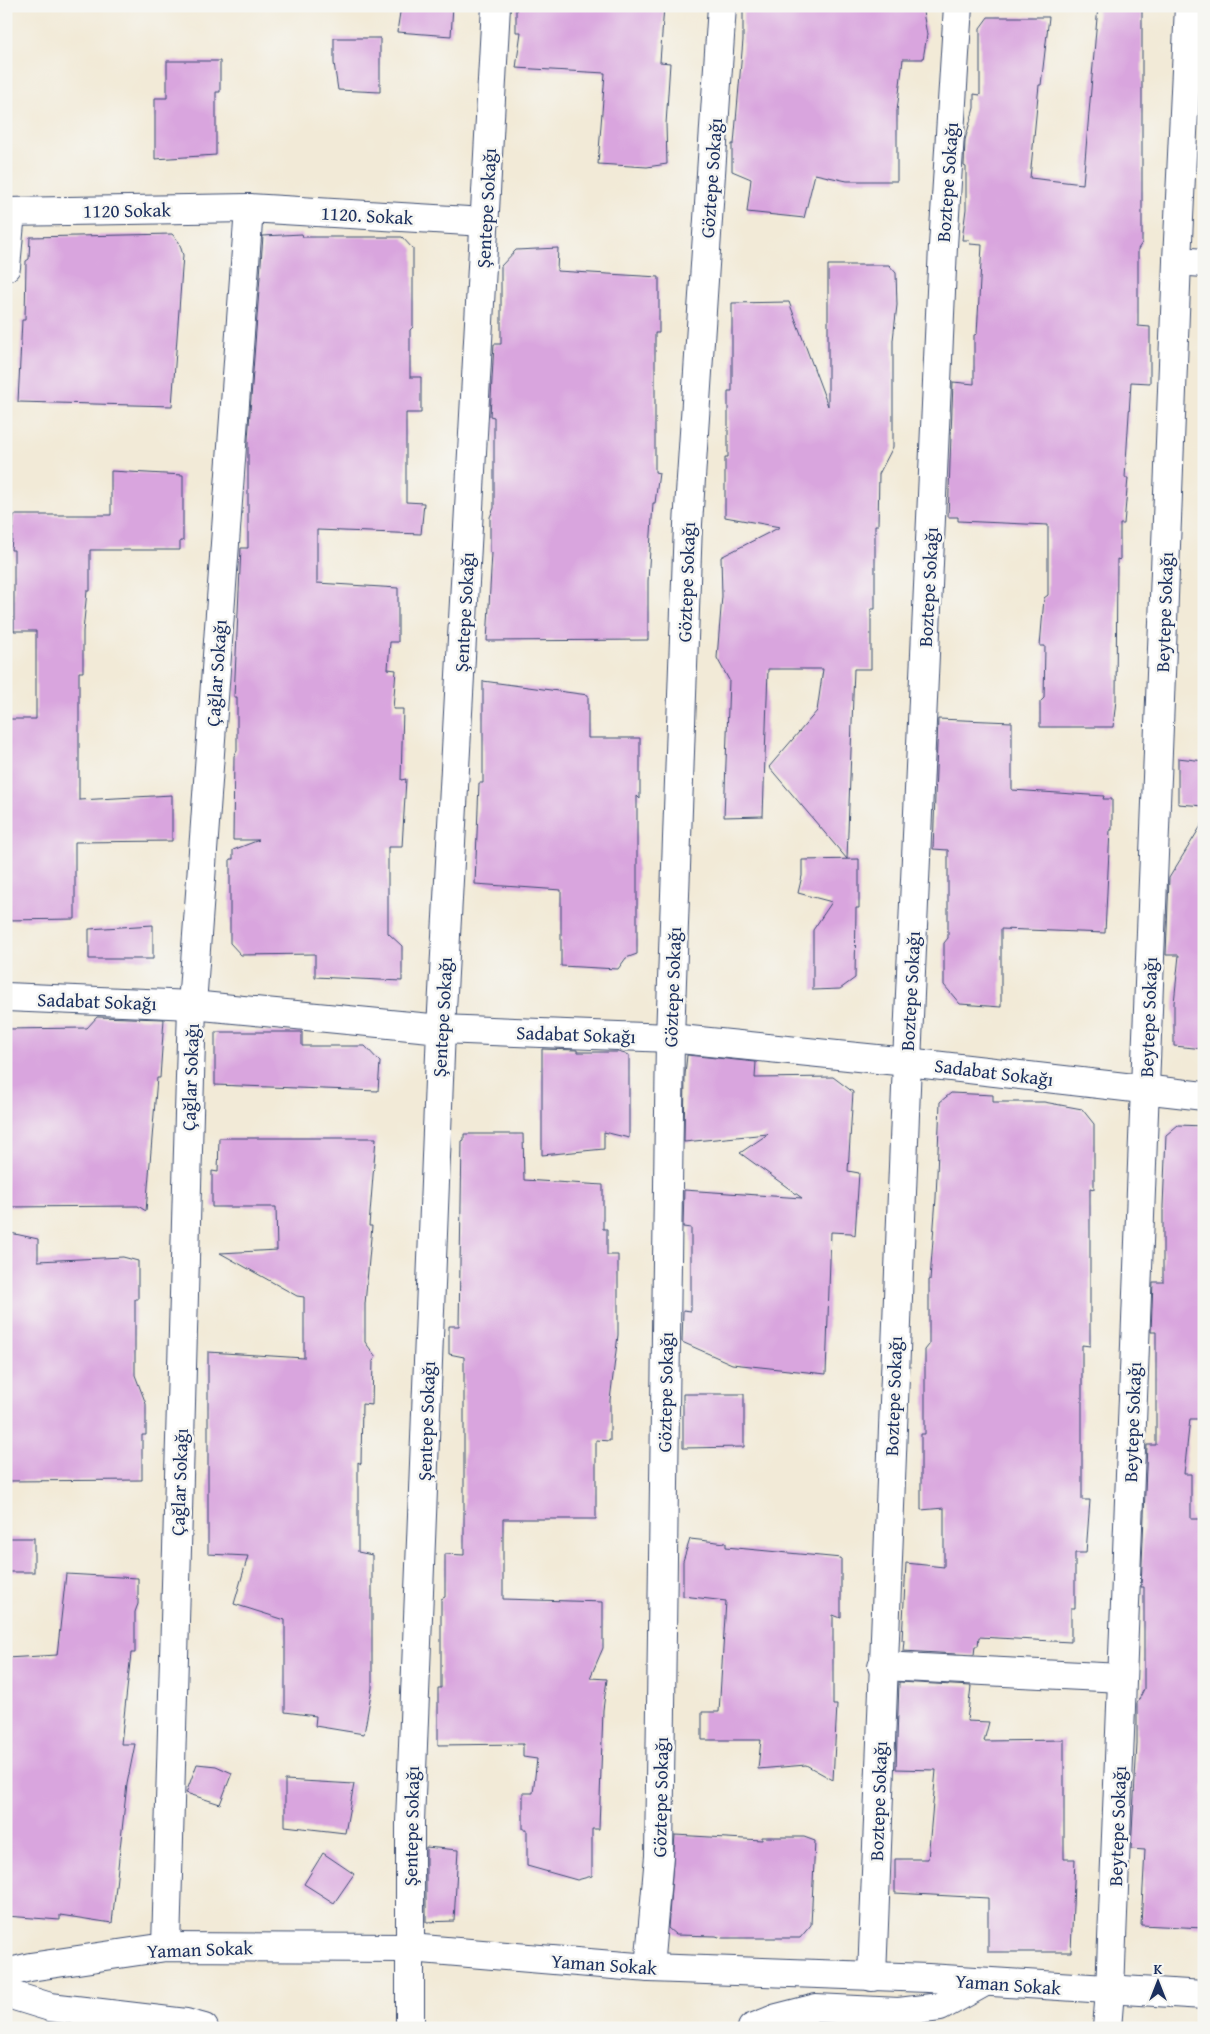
<svg xmlns="http://www.w3.org/2000/svg" width="1210" height="2034" viewBox="0 0 1210 2034" font-family="'Gentium Book Plus',serif">
  <style>
    .building { fill: #d9a5de }
    .lines { fill: none; stroke-linecap: round; stroke-linejoin: round }
    .street-casing { stroke: #3b4b70; stroke-width: 30 }
    .street { stroke: #fff; stroke-width: 28 }
    .labels { text-anchor: middle; stroke-width: 5; stroke-linejoin: round; paint-order: stroke }
    .street-label { font-size: 19px; fill: #1b2f5e; stroke: #f6f6f2 }
  </style>
  <rect width="100%" height="100%" fill="#f6f6f2"/>
  <filter id="ink" filterUnits="userSpaceOnUse"><feTurbulence type="fractalNoise" baseFrequency=".02" numOctaves="2"/><feDisplacementMap in="SourceGraphic" scale="10" xChannelSelector="R" yChannelSelector="G"/><feConvolveMatrix kernelMatrix="1 2 1 2 8 2 1 2 1" color-interpolation-filters="sRGB"/></filter>
  <filter id="wash" filterUnits="userSpaceOnUse"><feTurbulence type="fractalNoise" baseFrequency=".0096" numOctaves="4" result="noise"/><feDisplacementMap in="SourceGraphic" scale="20" xChannelSelector="R" yChannelSelector="G"/><feGaussianBlur stdDeviation="1.12" result="paint"/><feColorMatrix in="noise" values="0 0 0 0 0 0 0 0 0 0 0 0 0 0 0 0 0 1.4 0 .05"/><feComposite in="paint" operator="in"/></filter>
  <g filter="url(#wash)">
    <rect width="100%" height="100%" fill="#f2ead7"/>
    <g id="blocks">
      <g class="building">
        <path d="M 401,6 L 453,6 L 451,36 L 397,32 Z"/>
        <path d="M 516,6 L 664,6 L 660,62 L 670,63 L 666,124 L 667,164 L 647,167 L 598,164 L 605,73 L 516,68 L 521,32 L 516,32 Z"/>
        <path d="M 743,6 L 922,6 L 927,35 L 923,59 L 903,59 L 897,111 L 897,181 L 847,181 L 815,174 L 804,218 L 747,212 L 751,179 L 732,171 L 732,144 L 734,144 L 743,40 Z"/>
        <path d="M 1098,6 L 1142,6 L 1142,243 L 1138,249 L 1138,326 L 1150,327 L 1150,383 L 1131,382 L 1125,478 L 1128,478 L 1124,524 L 1120,524 L 1120,560 L 1117,559 L 1116,700 L 1113,727 L 1040,727 L 1040,702 L 1044,698 L 1045,646 L 1040,646 L 1044,598 L 1048,595 L 1048,525 L 958,521 L 958,517 L 948,517 L 953,382 L 974,384 L 974,335 L 977,334 L 982,245 L 970,244 L 969,240 L 962,240 L 966,209 L 966,167 L 964,166 L 965,140 L 974,108 L 974,94 L 980,95 L 980,28 L 988,17 L 1049,17 L 1041,85 L 1039,85 L 1030,178 L 1083,184 Z"/>
        <path d="M 334,38 L 380,38 L 380,92 L 338,90 L 334,63 Z"/>
        <path d="M 167,61 L 220,61 L 220,92 L 216,92 L 216,155 L 155,159 L 155,98 L 167,98 Z"/>
        <path d="M 172,234 L 179,242 L 183,255 L 172,406 L 18,402 L 22,320 L 25,320 L 26,261 L 29,259 L 30,237 Z"/>
        <path d="M 302,234 L 303,237 L 402,237 L 413,249 L 413,327 L 410,330 L 410,377 L 421,377 L 421,413 L 406,413 L 406,502 L 424,503 L 421,534 L 317,530 L 317,583 L 398,588 L 398,642 L 390,642 L 388,669 L 396,670 L 393,709 L 403,709 L 401,780 L 406,779 L 402,847 L 388,847 L 388,933 L 402,946 L 402,981 L 315,977 L 315,954 L 241,955 L 230,943 L 230,859 L 233,859 L 233,850 L 259,840 L 233,840 L 234,756 L 237,751 L 237,697 L 234,697 L 241,548 L 248,548 L 248,439 L 263,236 Z"/>
        <path d="M 558,248 L 557,271 L 659,277 L 659,333 L 655,333 L 655,472 L 659,473 L 655,503 L 653,503 L 648,581 L 648,640 L 487,641 L 492,553 L 490,552 L 490,517 L 494,508 L 494,417 L 490,416 L 494,344 L 501,344 L 501,266 L 516,250 Z"/>
        <path d="M 828,265 L 889,265 L 896,273 L 897,305 L 893,340 L 893,447 L 879,474 L 878,525 L 875,525 L 875,609 L 871,609 L 871,669 L 854,669 L 847,859 L 769,767 L 817,711 L 823,669 L 768,669 L 763,816 L 724,817 L 729,680 L 717,658 L 722,596 L 721,557 L 780,527 L 725,517 L 725,457 L 728,457 L 728,391 L 732,391 L 732,303 L 789,302 L 828,406 Z"/>
        <path d="M 111,471 L 183,475 L 183,541 L 180,541 L 180,550 L 90,550 L 90,591 L 87,591 L 83,631 L 83,672 L 79,672 L 79,800 L 172,795 L 172,841 L 75,842 L 75,919 L 6,920 L 7,719 L 36,719 L 36,631 L 14,631 L 14,550 L 11,550 L 14,515 L 111,515 Z"/>
        <path d="M 483,681 L 588,695 L 588,738 L 640,738 L 640,799 L 637,796 L 637,954 L 626,958 L 618,969 L 561,966 L 561,890 L 475,884 L 479,783 L 483,783 Z"/>
        <path d="M 938,719 L 1012,722 L 1012,790 L 1104,796 L 1103,799 L 1112,799 L 1112,830 L 1110,830 L 1105,933 L 1001,929 L 1001,1007 L 960,1004 L 944,985 L 944,943 L 948,938 L 948,850 L 933,849 Z"/>
        <path d="M 1178,758 L 1204,761 L 1204,806 L 1178,804 Z"/>
        <path d="M 1204,821 L 1204,1049 L 1174,1046 L 1174,1003 L 1179,955 L 1166,955 L 1169,878 Z"/>
        <path d="M 859,859 L 859,908 L 856,908 L 855,978 L 840,989 L 813,990 L 813,930 L 832,902 L 798,893 L 802,876 L 802,860 Z"/>
        <path d="M 153,925 L 153,959 L 89,959 L 89,929 Z"/>
        <path d="M 97,1017 L 164,1019 L 160,1078 L 157,1078 L 146,1211 L 138,1206 L 6,1207 L 6,1029 L 87,1028 Z"/>
        <path d="M 215,1032 L 302,1032 L 302,1046 L 365,1046 L 380,1062 L 378,1091 L 215,1085 Z"/>
        <path d="M 542,1049 L 577,1050 L 577,1052 L 618,1052 L 629,1055 L 629,1138 L 604,1132 L 604,1149 L 542,1155 Z"/>
        <path d="M 687,1055 L 756,1062 L 755,1078 L 833,1077 L 853,1092 L 848,1171 L 859,1173 L 855,1236 L 851,1233 L 831,1232 L 826,1374 L 732,1364 L 682,1342 L 683,1310 L 691,1311 L 691,1228 L 683,1227 L 684,1190 L 802,1198 L 740,1153 L 768,1134 L 684,1142 L 685,1075 Z"/>
        <path d="M 951,1093 L 993,1095 L 993,1102 L 1044,1102 L 1082,1109 L 1094,1124 L 1094,1189 L 1090,1188 L 1090,1346 L 1082,1345 L 1082,1500 L 1090,1500 L 1086,1553 L 1075,1553 L 1075,1608 L 1071,1608 L 1071,1642 L 979,1637 L 978,1646 L 975,1646 L 974,1655 L 903,1651 L 904,1640 L 902,1640 L 906,1563 L 944,1567 L 944,1508 L 921,1510 L 921,1434 L 925,1434 L 925,1350 L 929,1345 L 929,1280 L 930,1280 L 936,1198 L 940,1102 Z"/>
        <path d="M 1178,1125 L 1204,1126 L 1204,1419 L 1190,1419 L 1184,1474 L 1191,1474 L 1191,1519 L 1204,1519 L 1204,1928 L 1141,1925 L 1145,1850 L 1131,1849 L 1137,1744 L 1137,1703 L 1144,1689 L 1144,1587 L 1141,1587 L 1147,1445 L 1156,1445 L 1156,1332 L 1151,1332 L 1153,1282 L 1163,1282 L 1163,1206 L 1166,1135 Z"/>
        <path d="M 464,1134 L 523,1134 L 524,1180 L 603,1185 L 603,1229 L 607,1229 L 607,1255 L 618,1255 L 618,1335 L 610,1400 L 610,1441 L 596,1440 L 596,1519 L 503,1519 L 503,1599 L 603,1602 L 603,1648 L 590,1678 L 607,1679 L 603,1710 L 599,1829 L 592,1829 L 592,1876 L 577,1880 L 527,1866 L 527,1829 L 523,1829 L 523,1793 L 533,1793 L 537,1759 L 523,1757 L 523,1744 L 438,1745 L 438,1688 L 441,1688 L 441,1599 L 445,1597 L 445,1554 L 464,1555 L 464,1357 L 449,1354 L 449,1326 L 459,1326 L 462,1141 L 464,1140 Z"/>
        <path d="M 219,1138 L 376,1138 L 369,1226 L 372,1226 L 365,1304 L 365,1342 L 376,1357 L 373,1361 L 372,1405 L 362,1404 L 361,1464 L 358,1462 L 358,1552 L 372,1555 L 372,1688 L 364,1734 L 315,1726 L 316,1716 L 285,1712 L 285,1620 L 234,1604 L 248,1556 L 208,1554 L 208,1352 L 304,1358 L 304,1297 L 297,1296 L 220,1253 L 277,1250 L 276,1207 L 212,1207 L 212,1171 L 218,1172 Z"/>
        <path d="M 6,1232 L 38,1239 L 38,1261 L 123,1257 L 138,1261 L 138,1299 L 135,1299 L 135,1375 L 146,1404 L 146,1435 L 142,1435 L 142,1480 L 6,1481 Z"/>
        <path d="M 683,1394 L 744,1394 L 744,1447 L 683,1448 Z"/>
        <rect x="6" y="1538" width="28" height="34"/>
        <path d="M 690,1539 L 726,1543 L 726,1547 L 841,1558 L 841,1618 L 833,1615 L 833,1705 L 837,1705 L 833,1780 L 806,1765 L 758,1769 L 761,1740 L 702,1740 L 702,1712 L 719,1712 L 726,1601 L 683,1596 L 683,1561 Z"/>
        <path d="M 66,1574 L 138,1578 L 138,1604 L 135,1612 L 135,1653 L 131,1653 L 121,1744 L 135,1744 L 127,1784 L 112,1923 L 60,1915 L 60,1920 L 6,1916 L 6,1658 L 57,1655 Z"/>
        <path d="M 899,1682 L 971,1686 L 967,1721 L 989,1722 L 984,1741 L 1064,1740 L 1064,1859 L 1075,1859 L 1071,1952 L 988,1952 L 988,1898 L 895,1893 L 895,1859 L 928,1859 L 936,1770 L 896,1769 Z"/>
        <path d="M 197,1764 L 216,1766 L 232,1773 L 220,1804 L 186,1793 Z"/>
        <path d="M 285,1780 L 354,1784 L 345,1833 L 285,1826 Z"/>
        <path d="M 675,1835 L 762,1840 L 762,1837 L 804,1837 L 815,1841 L 811,1925 L 800,1938 L 722,1938 L 716,1936 L 676,1935 L 668,1928 Z"/>
        <path d="M 426,1847 L 458,1850 L 454,1921 L 426,1922 Z"/>
        <path d="M 323,1853 L 354,1874 L 334,1903 L 304,1884 Z"/>
      </g>
    </g>
  </g>
  <g filter="url(#ink)">
    <use href="#blocks" fill-opacity="0" stroke="#3b4b70" stroke-width="1"/>
    <g class="lines">
      <g class="street-casing">
        <g id="street">
          <path d="M 6,212 L 249,208 L 485,222"/>
          <path d="M 1177,261 L 1204,263"/>
          <path d="M 6,267 L 11,212"/>
          <path d="M 6,997 L 192,1005 L 441,1029 L 670,1038 L 907,1062 L 1204,1096"/>
          <path d="M 882,1666 L 1122,1678"/>
          <path d="M 166,1947 L 192,1005 L 249,208"/>
          <path d="M 649,1968 L 659,1856 L 670,1038 L 688,524 L 722,6"/>
          <path d="M 6,1973 L 30,1967 L 166,1947 L 410,1948 L 649,1968 L 928,1978 L 1204,1995"/>
          <path d="M 872,1977 L 907,1062 L 943,246 L 958,6"/>
          <path d="M 6,1991 L 11,1995 L 50,2007 L 186,2023 L 204,2028"/>
          <path d="M 410,2028 L 410,1822 L 441,1029 L 496,6"/>
          <path d="M 752,2028 L 777,2018 L 816,2008 L 899,2012 L 940,2007 L 985,1982"/>
          <path d="M 1107,2028 L 1110,1991 L 1177,261 L 1189,6"/>
        </g>
      </g>
      <use href="#street" class="street"/>
    </g>
  </g>
  <g class="labels">
    <g class="street-label">
      <text transform="translate(711 178) rotate(-86)" y="7">Göztepe Sokağı</text>
      <text transform="translate(947 182) rotate(-86)" y="7">Boztepe Sokağı</text>
      <text transform="translate(486 208) rotate(-87)" y="7">Şentepe Sokağı</text>
      <text transform="translate(127 210) rotate(-1)" y="7">1120 Sokak</text>
      <text transform="translate(367 215) rotate(3)" y="7">1120. Sokak</text>
      <text transform="translate(686 582) rotate(-88)" y="7">Göztepe Sokağı</text>
      <text transform="translate(928 587) rotate(-87)" y="7">Boztepe Sokağı</text>
      <text transform="translate(464 612) rotate(-87)" y="7">Şentepe Sokağı</text>
      <text transform="translate(1164 612) rotate(-88)" y="7">Beytepe Sokağı</text>
      <text transform="translate(216 673) rotate(-86)" y="7">Çağlar Sokağı</text>
      <text transform="translate(672 987) rotate(-88)" y="7">Göztepe Sokağı</text>
      <text transform="translate(910 991) rotate(-87)" y="7">Boztepe Sokağı</text>
      <text transform="translate(97 1001) rotate(2)" y="7">Sadabat Sokağı</text>
      <text transform="translate(442 1017) rotate(-87)" y="7">Şentepe Sokağı</text>
      <text transform="translate(1148 1017) rotate(-88)" y="7">Beytepe Sokağı</text>
      <text transform="translate(576 1034) rotate(2)" y="7">Sadabat Sokağı</text>
      <text transform="translate(994 1072) rotate(7)" y="7">Sadabat Sokağı</text>
      <text transform="translate(190 1077) rotate(-88)" y="7">Çağlar Sokağı</text>
      <text transform="translate(665 1392) rotate(-89)" y="7">Göztepe Sokağı</text>
      <text transform="translate(893 1396) rotate(-88)" y="7">Boztepe Sokağı</text>
      <text transform="translate(426 1421) rotate(-88)" y="7">Şentepe Sokağı</text>
      <text transform="translate(1132 1422) rotate(-88)" y="7">Beytepe Sokağı</text>
      <text transform="translate(179 1482) rotate(-88)" y="7">Çağlar Sokağı</text>
      <text transform="translate(660 1797) rotate(-89)" y="7">Göztepe Sokağı</text>
      <text transform="translate(878 1801) rotate(-88)" y="7">Boztepe Sokağı</text>
      <text transform="translate(411 1826) rotate(-89)" y="7">Şentepe Sokağı</text>
      <text transform="translate(1117 1826) rotate(-88)" y="7">Beytepe Sokağı</text>
      <text transform="translate(200 1949) rotate(-2)" y="7">Yaman Sokak</text>
      <text transform="translate(604 1964) rotate(4)" y="7">Yaman Sokak</text>
      <text transform="translate(1008 1984) rotate(4)" y="7">Yaman Sokak</text>
    </g>
  </g>
  <rect width="1210" height="2034" fill="none" stroke="#f6f6f2" stroke-width="25"/>
  <g transform="translate(1158 1982)" stroke="#f6f6f2" stroke-width="4" paint-order="stroke">
  <path d="M0-4L9 19L0 12L-9 19Z" fill="#1b2f5e"/>
  <text y="-8" font-size="14" font-weight="bold" text-anchor="middle" fill="#1b2f5e">K</text>
  </g>
</svg>
